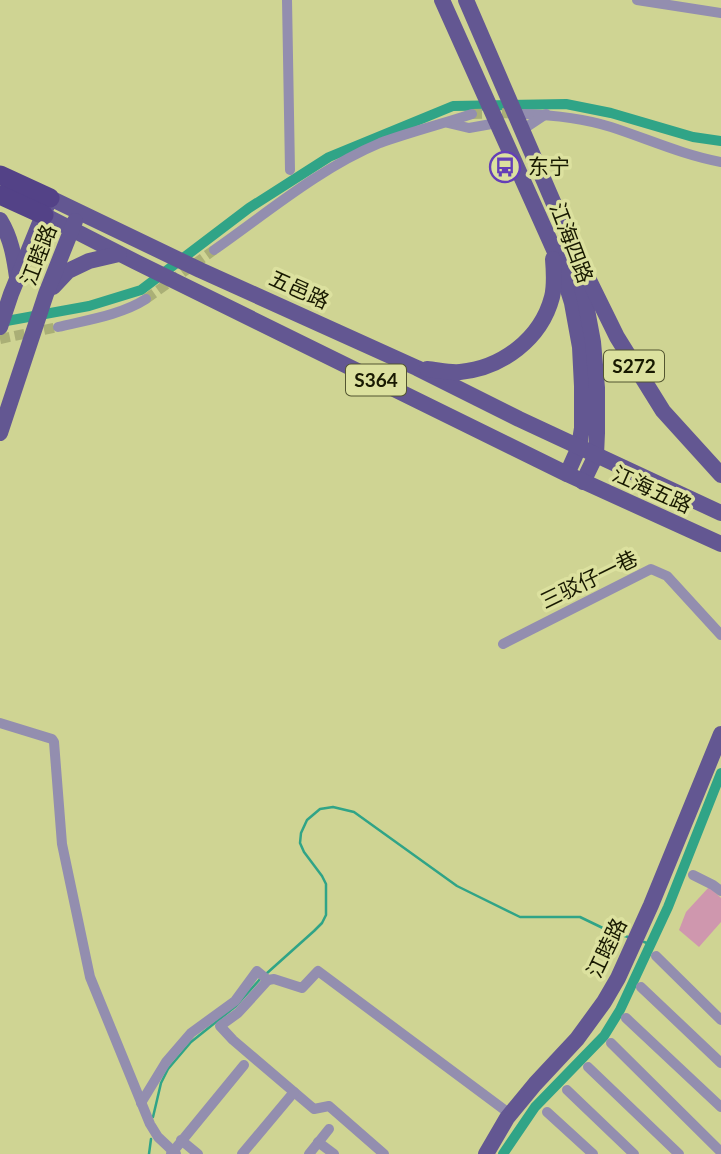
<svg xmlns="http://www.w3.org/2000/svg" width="721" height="1154" viewBox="0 0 721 1154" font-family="Lato,'Noto Sans SC',sans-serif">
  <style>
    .green { fill: #cf97ae }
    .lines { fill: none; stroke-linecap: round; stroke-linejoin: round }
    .stream { stroke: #30a487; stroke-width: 2.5 }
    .canal { stroke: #30a487; stroke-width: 10 }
    .street-tunnel { stroke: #aaaf76; stroke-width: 10; stroke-dasharray: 10 5; stroke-linecap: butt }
    .street { stroke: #938eaf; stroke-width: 10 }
    .primary { stroke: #635792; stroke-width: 16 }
    .highway { stroke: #534287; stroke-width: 19 }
    .labels { text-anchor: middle; stroke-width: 7; stroke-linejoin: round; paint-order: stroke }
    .shield { fill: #dce19f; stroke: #535530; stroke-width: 2 }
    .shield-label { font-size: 19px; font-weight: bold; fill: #181901 }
    .poi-label { font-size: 21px; fill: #181901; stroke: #dce19f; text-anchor: start }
    .street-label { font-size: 21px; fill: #181901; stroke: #dce19f }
  </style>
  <rect width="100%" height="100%" fill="#cfd493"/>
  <path class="green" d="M 709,887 L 721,898 L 721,922 L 699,947 L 679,930 L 686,912 Z"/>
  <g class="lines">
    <g class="stream">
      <path d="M 644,942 L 650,944"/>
      <path d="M 266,974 L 314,931 L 322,923 L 326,915 L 326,884 L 322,876 L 304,852 L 300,843 L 301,833 L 307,820 L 320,809 L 333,807 L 354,812 L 457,886 L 520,917 L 580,917 L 609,931 L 628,937"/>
      <path d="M 153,1117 L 161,1083 L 168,1069 L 191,1042 L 236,1006 L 261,978"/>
      <path d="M 149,1154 L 151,1139"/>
    </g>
    <g class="canal">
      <path d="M 1,322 L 89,306 L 141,290 L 249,208 L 329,157 L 453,106 L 566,104 L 611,113 L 693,137 L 721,141"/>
      <path d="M 503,1154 L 535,1107 L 604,1036 L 620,1010 L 668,907 L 721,773"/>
    </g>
    <g class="street-tunnel">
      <path d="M 472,114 L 518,113"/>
      <path d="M 146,299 L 214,250"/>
      <path d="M 0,339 L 58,327"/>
    </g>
    <g class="street">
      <path d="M 287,0 L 290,170"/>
      <path d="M 637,0 L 721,13"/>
      <path d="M 524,114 C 554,115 582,118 611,127 C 648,139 683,155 721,162"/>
      <path d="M 448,123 L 469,128 L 497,123"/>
      <path d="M 522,130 L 546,114"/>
      <path d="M 214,250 C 267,213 320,168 380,143 C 410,132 442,124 472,114"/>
      <path d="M 58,327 C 87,320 121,315 146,299"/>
      <path d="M 503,644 L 651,569 L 667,576 L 721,635"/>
      <path d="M 0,723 L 52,739 L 54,742 L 62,844 L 90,977 L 150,1124 L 158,1137 L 176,1154"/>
      <path d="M 693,875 L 713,885 L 721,891"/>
      <path d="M 656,956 L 721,1020"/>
      <path d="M 268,980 L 238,1013 L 220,1026 L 233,1040 L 314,1109 L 329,1106 L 384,1154"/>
      <path d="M 641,987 L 721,1063"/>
      <path d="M 626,1018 L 721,1107"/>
      <path d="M 611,1043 L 721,1152"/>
      <path d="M 588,1067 L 679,1154"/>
      <path d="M 567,1090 L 634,1154"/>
      <path d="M 141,1103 L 166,1062 L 191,1033 L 235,1001 L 257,971 L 268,980 L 274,979 L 302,988 L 318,971 L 510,1114"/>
      <path d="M 547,1112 L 593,1154"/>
      <path d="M 181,1140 L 198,1154"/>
      <path d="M 318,1142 L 334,1154"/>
      <path d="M 171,1154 L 244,1065"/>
      <path d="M 242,1154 L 294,1092"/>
      <path d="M 309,1154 L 329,1129"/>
    </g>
    <g class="primary">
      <path d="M 442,0 L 559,261 L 572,303 L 580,347 L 582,386 L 582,428 L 579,447 L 567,474"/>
      <path d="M 466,0 L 570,241 L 585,299 L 593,342 L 597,388 L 597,433 L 596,455 L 583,482"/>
      <path d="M 44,215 L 136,262 L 567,474 L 721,544"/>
      <path d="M 0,220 C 11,238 14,256 17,277"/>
      <path d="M 586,274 L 617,337 L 663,411 L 721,475"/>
      <path d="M 53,287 L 68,271 L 89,261 L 119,254"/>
      <path d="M 0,327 L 11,294 L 50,198 L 200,270 L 417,368 L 519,419 L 721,513"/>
      <path d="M 427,369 C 438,370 449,373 460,372 C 502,368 541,339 552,297 C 555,285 554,271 553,259"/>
      <path d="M 0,433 L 46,294 L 75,221"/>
      <path d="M 486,1154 L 507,1118 L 535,1084 L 577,1039 L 604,1002 L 618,978 L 651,905 L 721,734"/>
    </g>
    <g class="highway">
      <path d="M 0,175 L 50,198"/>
      <path d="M 0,195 L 44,215"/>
    </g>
  </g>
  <defs>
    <g id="bus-ring" transform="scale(1.575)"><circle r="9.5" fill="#dce19f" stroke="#643fb7" stroke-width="1.5"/><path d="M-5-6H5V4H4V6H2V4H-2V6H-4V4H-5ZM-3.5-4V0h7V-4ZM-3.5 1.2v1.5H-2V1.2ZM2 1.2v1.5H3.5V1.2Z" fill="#643fb7"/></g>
  </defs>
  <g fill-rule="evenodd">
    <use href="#bus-ring" x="505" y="167"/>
  </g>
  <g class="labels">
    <g class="shield">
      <rect x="604" y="350.5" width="60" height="31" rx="5"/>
      <rect x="346" y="364.5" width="60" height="31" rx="5"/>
    </g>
    <g class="shield-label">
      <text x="634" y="373">S272</text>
      <text x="376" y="387">S364</text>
    </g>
    <g class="poi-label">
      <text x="528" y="174">东宁</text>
    </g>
    <g class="street-label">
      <text transform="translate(571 243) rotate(69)" y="7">江海四路</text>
      <text transform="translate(39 255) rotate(-69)" y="7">江睦路</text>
      <text transform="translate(299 290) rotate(24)" y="7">五邑路</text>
      <text transform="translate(652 490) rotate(24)" y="7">江海五路</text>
      <text transform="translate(589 580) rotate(-26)" y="7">三驳仔一巷</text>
      <text transform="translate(607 948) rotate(-64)" y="7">江睦路</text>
    </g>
  </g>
</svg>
